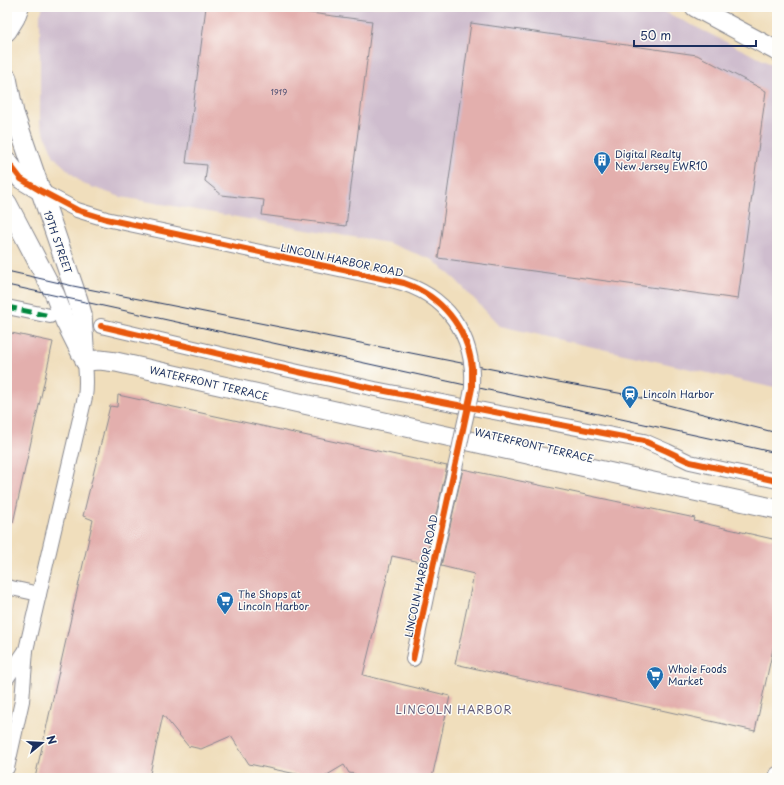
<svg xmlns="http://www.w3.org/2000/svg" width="784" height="785" viewBox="0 0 784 785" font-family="'Playpen Sans',sans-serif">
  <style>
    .industrial { fill: #cfbdce }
    .building { fill: #e3afad }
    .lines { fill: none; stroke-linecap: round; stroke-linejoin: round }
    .street-casing { stroke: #86868d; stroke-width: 16 }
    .secondary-casing { stroke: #86868d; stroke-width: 21 }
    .street { stroke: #fff; stroke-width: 14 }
    .secondary { stroke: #fff; stroke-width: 19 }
    .tram { stroke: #1b2f5e; stroke-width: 1 }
    .street-bridge-casing { stroke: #86868d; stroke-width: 16; stroke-linecap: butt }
    .street-bridge { stroke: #fff; stroke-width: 14 }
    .quiet { stroke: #00873e; stroke-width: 5; stroke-dasharray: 10 5; stroke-linecap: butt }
    .cycleway-casing { stroke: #fdfcf7; stroke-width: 8 }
    .cycleway { stroke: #e8590c; stroke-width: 6 }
    .labels { text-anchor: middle; stroke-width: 3; stroke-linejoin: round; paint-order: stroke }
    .number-label { font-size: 8px; fill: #4d4f72 }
    .poi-label { font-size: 10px; fill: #1b2f5e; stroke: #fdfcf7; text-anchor: start }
    .street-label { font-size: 10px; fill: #1b2f5e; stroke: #fdfcf7 }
    .neighbourhood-label { font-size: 11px; letter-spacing: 1px; fill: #615c7a; stroke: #fdfcf7 }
  </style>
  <rect width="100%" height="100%" fill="#fdfcf7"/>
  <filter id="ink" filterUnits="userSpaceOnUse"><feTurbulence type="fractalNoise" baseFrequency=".025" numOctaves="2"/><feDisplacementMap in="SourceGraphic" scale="8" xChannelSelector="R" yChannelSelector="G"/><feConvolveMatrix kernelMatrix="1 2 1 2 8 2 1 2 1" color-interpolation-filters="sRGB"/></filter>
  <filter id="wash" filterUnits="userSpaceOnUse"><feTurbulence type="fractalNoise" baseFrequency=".012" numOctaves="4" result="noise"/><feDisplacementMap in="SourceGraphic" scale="16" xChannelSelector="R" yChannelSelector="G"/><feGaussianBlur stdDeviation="0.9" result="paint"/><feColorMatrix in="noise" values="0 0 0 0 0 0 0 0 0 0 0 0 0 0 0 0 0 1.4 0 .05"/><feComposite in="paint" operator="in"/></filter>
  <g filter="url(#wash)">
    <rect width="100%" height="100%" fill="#f0debc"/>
    <path class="industrial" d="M 43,7 L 655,7 L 777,67 L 777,386 L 770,387 L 500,326 L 456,280 L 433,260 L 388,243 L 121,197 L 83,184 L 54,157 L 40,123 L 40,15 Z"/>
    <g id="blocks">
      <g class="building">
        <path d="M 206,7 L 264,7 L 372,21 L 346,226 L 262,215 L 264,200 L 222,195 L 205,181 L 207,165 L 186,163 Z"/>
        <path d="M 471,23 L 697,55 L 766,91 L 738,299 L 438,258 Z"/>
        <path d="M 7,332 L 53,342 L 13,523 L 7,522 Z"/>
        <path d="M 118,395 L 447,466 L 425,563 L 392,556 L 386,582 L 363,675 L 450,696 L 432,778 L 358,778 L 355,774 L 349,773 L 344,765 L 322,778 L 315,778 L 249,764 L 231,736 L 201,749 L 188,746 L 163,715 L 149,778 L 35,778 L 93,520 L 83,516 L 110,406 L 117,407 Z"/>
        <path d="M 463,469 L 695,518 L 694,521 L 777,540 L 777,631 L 755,731 L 455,664 L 474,574 L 441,566 Z"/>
      </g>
    </g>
  </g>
  <g filter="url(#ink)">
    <use href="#blocks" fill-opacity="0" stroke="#86868d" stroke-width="1"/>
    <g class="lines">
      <g class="street-casing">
        <g id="street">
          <path d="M 41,191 L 77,210 L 106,219 L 395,281"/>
          <path d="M 7,307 L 50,316"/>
          <path d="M 101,326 L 258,363 L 375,389 L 644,441 L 667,451 L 690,462 L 777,481"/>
          <path d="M 7,587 L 39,594"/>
          <path d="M 413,659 L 433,564 L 455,468"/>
          <path d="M 7,678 L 26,650"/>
          <path d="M 7,768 L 22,701 L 26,650 L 85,397 C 87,385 86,374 85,361"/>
          <path d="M 776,778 L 777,774"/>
        </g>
      </g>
      <g class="secondary-casing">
        <g id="secondary">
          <path d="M 695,7 L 777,51"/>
          <path d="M 7,31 L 15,18 L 19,7"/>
          <path d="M 7,78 L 14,113 L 78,300 L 82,314 L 85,361"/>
          <path d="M 7,161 L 21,179 L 41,191"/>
          <path d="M 7,203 L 55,295 L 65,321 L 81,353"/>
          <path d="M 85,361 L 100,360 L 116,362 L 621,475 L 777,509"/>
        </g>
      </g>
      <use href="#street" class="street"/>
      <use href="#secondary" class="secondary"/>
      <g class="tram">
        <path d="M 7,271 L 73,286 L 542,379 L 629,395 L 777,433"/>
        <path d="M 7,285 L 777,453"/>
      </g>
      <g class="street-bridge-casing">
        <path id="street-bridge" d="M 395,281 C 446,294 475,334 472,387 C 471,397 468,407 466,417 C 462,434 459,451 455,468"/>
      </g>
      <use href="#street-bridge" class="street-bridge"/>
      <path class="quiet" d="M 7,307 L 50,316"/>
      <g class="cycleway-casing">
        <g id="cycleway">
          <path d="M 7,161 L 21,179 L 41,191 L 77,210 L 106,219 L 404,283 C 441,296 467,327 472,367 C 472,374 472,381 472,388 L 413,659"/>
          <path d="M 101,326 L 258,363 L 375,389 L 644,441 L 667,451 L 690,462 L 777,481"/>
        </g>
      </g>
      <use href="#cycleway" class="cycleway"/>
    </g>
  </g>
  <defs>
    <g id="building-pin" transform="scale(0.9)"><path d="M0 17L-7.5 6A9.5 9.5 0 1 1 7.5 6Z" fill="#1f6fb2" stroke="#fdfcf7"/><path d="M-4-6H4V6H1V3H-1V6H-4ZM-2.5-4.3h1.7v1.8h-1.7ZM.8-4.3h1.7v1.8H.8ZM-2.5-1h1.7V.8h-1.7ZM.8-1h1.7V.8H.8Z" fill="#fff"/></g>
    <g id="station-pin" transform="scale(0.9)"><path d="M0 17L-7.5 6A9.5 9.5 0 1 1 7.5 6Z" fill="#1f6fb2" stroke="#fdfcf7"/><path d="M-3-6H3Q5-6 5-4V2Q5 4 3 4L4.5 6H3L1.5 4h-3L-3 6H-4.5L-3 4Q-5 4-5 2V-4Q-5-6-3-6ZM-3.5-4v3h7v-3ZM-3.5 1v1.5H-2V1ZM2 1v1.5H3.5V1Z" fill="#fff"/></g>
    <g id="supermarket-pin" transform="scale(0.9)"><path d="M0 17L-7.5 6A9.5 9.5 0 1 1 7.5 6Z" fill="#1f6fb2" stroke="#fdfcf7"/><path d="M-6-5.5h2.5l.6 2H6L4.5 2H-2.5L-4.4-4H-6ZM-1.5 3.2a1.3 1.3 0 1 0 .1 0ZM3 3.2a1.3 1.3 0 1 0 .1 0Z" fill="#fff"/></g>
  </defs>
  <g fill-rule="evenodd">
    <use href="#building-pin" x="602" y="160"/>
    <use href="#station-pin" x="630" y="394"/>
    <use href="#supermarket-pin" x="225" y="600"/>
    <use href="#supermarket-pin" x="655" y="675"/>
  </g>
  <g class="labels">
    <g class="number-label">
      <text x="279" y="95">1919</text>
    </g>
    <g class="poi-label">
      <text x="615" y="158">Digital Realty<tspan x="615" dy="12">New Jersey EWR10</tspan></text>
      <text x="643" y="398">Lincoln Harbor</text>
      <text x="238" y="598">The Shops at<tspan x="238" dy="12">Lincoln Harbor</tspan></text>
      <text x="668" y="673">Whole Foods<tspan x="668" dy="12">Market</tspan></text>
    </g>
    <g class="street-label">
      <text transform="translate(58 242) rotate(71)" y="4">19TH STREET</text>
      <text transform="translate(342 260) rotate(12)" y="4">LINCOLN HARBOR ROAD</text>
      <text transform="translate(209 383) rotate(13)" y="4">WATERFRONT TERRACE</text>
      <text transform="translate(534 445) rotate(13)" y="4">WATERFRONT TERRACE</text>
      <text transform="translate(421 576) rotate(-78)" y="4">LINCOLN HARBOR ROAD</text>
    </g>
    <g class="neighbourhood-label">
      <text x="454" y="714">LINCOLN HARBOR</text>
    </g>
  </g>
  <rect width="784" height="785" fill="none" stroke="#fdfcf7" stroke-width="24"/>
  <g transform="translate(42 743) rotate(72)" stroke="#fdfcf7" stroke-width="3" paint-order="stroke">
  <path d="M0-3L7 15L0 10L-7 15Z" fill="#1b2f5e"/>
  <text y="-6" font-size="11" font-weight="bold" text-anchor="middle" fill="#1b2f5e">N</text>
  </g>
  <path d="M634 40v6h122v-6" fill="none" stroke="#1b2f5e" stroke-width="2"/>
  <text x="640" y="40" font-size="12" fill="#1b2f5e" stroke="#fdfcf7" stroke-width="3" paint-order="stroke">50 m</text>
</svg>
